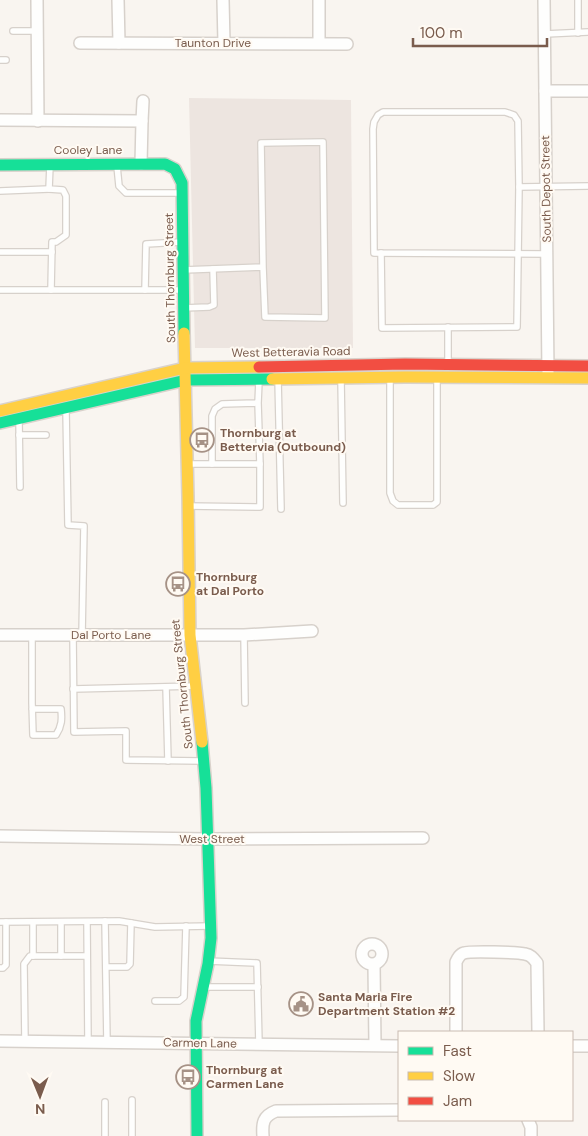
<svg xmlns="http://www.w3.org/2000/svg" width="588" height="1136" viewBox="0 0 588 1136" font-family="'DM Sans',sans-serif">
  <style>
    .industrial { fill: #ede5e0 }
    .lines { fill: none; stroke-linecap: round; stroke-linejoin: round }
    .lane-casing { stroke: #d7d1cb; stroke-width: 8 }
    .street-casing { stroke: #d7d1cb; stroke-width: 14 }
    .fast-casing { stroke: #d9d2cb; stroke-width: 14 }
    .slow-casing { stroke: #d9d2cb; stroke-width: 14 }
    .jam-casing { stroke: #d9d2cb; stroke-width: 14 }
    .lane { stroke: #fefefd; stroke-width: 5.5 }
    .street { stroke: #fefefd; stroke-width: 11 }
    .fast { stroke: #16e098; stroke-width: 11 }
    .slow { stroke: #ffcf43; stroke-width: 11 }
    .jam { stroke: #f24e42; stroke-width: 11 }
    .labels { text-anchor: middle; stroke-width: 4; stroke-linejoin: round; paint-order: stroke }
    .street-label { font-size: 12px; fill: #7a5c4d; stroke: #fffaf3 }
    .poi-label { font-size: 12px; font-weight: bold; fill: #7a5c4d; stroke: #fffaf3; text-anchor: start }
  </style>
  <rect width="100%" height="100%" fill="#f9f5f0"/>
  <path class="industrial" d="M 189,98 L 351,100 L 353,348 L 195,348 Z"/>
  <g class="lines">
    <g class="lane-casing">
      <g id="lane">
        <path d="M 578,0 L 578,33"/>
        <path d="M 13,31 L 37,31"/>
        <path d="M 545,34 L 588,32"/>
        <path d="M 0,60 L 6,60"/>
        <path d="M 50,165 L 49,189 L 63,190 L 66,196 L 66,235 L 56,242 L 52,242 L 51,290"/>
        <path d="M 117,166 L 119,186 L 126,193 L 180,193"/>
        <path d="M 0,191 L 49,189"/>
        <path d="M 0,252 L 52,252"/>
        <path d="M 381,253 L 382,328 L 517,327 L 519,187"/>
        <path d="M 547,254 L 374,253 L 373,129 L 374,122 L 378,115 L 383,112 L 505,112 L 514,115 L 518,121 L 519,187 L 588,186"/>
        <path d="M 183,270 L 263,267 L 265,317 L 325,318 L 323,142 L 261,143 L 263,267"/>
        <path d="M 0,290 L 181,290"/>
        <path d="M 145,290 L 146,244 L 181,242"/>
        <path d="M 183,308 L 209,307 L 214,305 L 213,269"/>
        <path d="M 448,327 L 448,363"/>
        <path d="M 390,377 L 390,493 L 393,501 L 398,505 L 433,505 L 437,502 L 437,377"/>
        <path d="M 278,379 L 281,509"/>
        <path d="M 341,380 L 343,503"/>
        <path d="M 258,403 L 260,464 L 212,464 L 212,416 L 215,409 L 222,404 L 258,403 L 259,381"/>
        <path d="M 66,410 L 68,525 L 84,526 L 82,635"/>
        <path d="M 19,421 L 20,487"/>
        <path d="M 19,435 L 46,435"/>
        <path d="M 188,464 L 212,464"/>
        <path d="M 188,506 L 260,507 L 260,464"/>
        <path d="M 73,635 L 74,732 L 126,731 L 126,760 L 201,761"/>
        <path d="M 244,635 L 245,703"/>
        <path d="M 166,687 L 168,761"/>
        <path d="M 73,689 L 196,686"/>
        <path d="M 32,709 L 61,709 C 62,719 62,726 56,735 L 33,735 L 32,703 L 32,635"/>
        <path d="M 105,921 L 107,1042"/>
        <path d="M 0,922 L 119,921 L 155,927 L 210,926"/>
        <path d="M 33,922 L 33,956"/>
        <path d="M 87,922 L 88,1042"/>
        <path d="M 61,956 L 61,922"/>
        <path d="M 208,961 L 257,963 L 259,1044"/>
        <path d="M 106,967 L 127,967 L 130,964 L 131,923"/>
        <path d="M 0,968 L 3,968 L 6,965 L 6,922"/>
        <path d="M 205,987 L 258,987"/>
        <path d="M 155,1001 L 179,1001 L 184,997 L 186,926"/>
        <path d="M 25,1042 L 24,964 L 30,956 L 87,956"/>
        <path d="M 132,1100 L 132,1136"/>
        <path d="M 105,1136 L 105,1102"/>
      </g>
    </g>
    <g class="street-casing">
      <g id="street">
        <path d="M 37,0 L 38,121"/>
        <path d="M 118,0 L 119,43"/>
        <path d="M 223,0 L 224,43"/>
        <path d="M 319,0 L 319,43"/>
        <path d="M 544,0 L 548,373"/>
        <path d="M 80,43 L 347,44"/>
        <path d="M 545,91 L 588,91"/>
        <path d="M 0,120 L 142,121 L 141,164"/>
        <path d="M 142,121 L 143,101"/>
        <path d="M 0,635 L 244,635 L 312,631"/>
        <path d="M 0,836 L 208,839 L 423,838"/>
        <circle cx="372" cy="954" r="10"/>
        <path d="M 374,965 L 375,1045"/>
        <path d="M 456,1032 L 456,962 C 458,958 460,954 464,953 C 469,951 518,952 525,954 C 531,955 533,958 537,963 L 538,1032"/>
        <path d="M 0,1041 L 399,1046"/>
        <path d="M 572,1046 L 588,1046"/>
        <path d="M 528,1120 L 531,1127 L 531,1136"/>
        <path d="M 263,1136 C 262,1123 263,1116 276,1111 L 399,1110"/>
      </g>
    </g>
    <g class="fast-casing">
      <g id="fast">
        <path d="M 0,165 L 165,164 L 175,169 L 182,183 L 184,333"/>
        <path d="M 0,423 L 186,380 L 272,379"/>
        <path d="M 197,1136 L 196,1021 L 208,964 L 211,938 L 206,788 L 202,742"/>
      </g>
    </g>
    <g class="slow-casing">
      <g id="slow">
        <path d="M 184,333 L 188,497 L 190,635 L 202,742"/>
        <path d="M 272,379 L 405,377 L 588,378"/>
        <path d="M 0,411 L 185,368 L 259,367"/>
      </g>
    </g>
    <g class="jam-casing">
      <path id="jam" d="M 259,367 L 405,364 L 588,366"/>
    </g>
    <use href="#lane" class="lane"/>
    <use href="#street" class="street"/>
    <use href="#fast" class="fast"/>
    <use href="#slow" class="slow"/>
    <use href="#jam" class="jam"/>
  </g>
  <defs>
    <g id="bus-ring" transform="scale(1.25)"><circle r="9.5" fill="#fffaf3" stroke="#a69286" stroke-width="1.5"/><path d="M-5-6H5V4H4V6H2V4H-2V6H-4V4H-5ZM-3.5-4V0h7V-4ZM-3.5 1.2v1.5H-2V1.2ZM2 1.2v1.5H3.5V1.2Z" fill="#a69286"/></g>
    <g id="civic-ring" transform="scale(1.25)"><circle r="9.5" fill="#fffaf3" stroke="#a69286" stroke-width="1.5"/><path d="M-.6-6.5H3V-4.5H.6V-3L4-1V1h2V6H-6V1h2V-1L-.6-3ZM-1.2 2.5V6h2.4V2.5Z" fill="#a69286"/></g>
  </defs>
  <g fill-rule="evenodd">
    <use href="#bus-ring" x="202" y="440"/>
    <use href="#bus-ring" x="178" y="584"/>
    <use href="#civic-ring" x="301" y="1004"/>
    <use href="#bus-ring" x="188" y="1077"/>
  </g>
  <g class="labels">
    <g class="street-label">
      <text x="213" y="47">Taunton Drive</text>
      <text x="88" y="154">Cooley Lane</text>
      <text transform="translate(546 189) rotate(-91)" y="4">South Depot Street</text>
      <text transform="translate(170 278) rotate(-91)" y="4">South Thornburg Street</text>
      <text transform="translate(291 352) rotate(-1)" y="4">West Betteravia Road</text>
      <text x="111" y="639">Dal Porto Lane</text>
      <text transform="translate(182 684) rotate(-96)" y="4">South Thornburg Street</text>
      <text x="212" y="843">West Street</text>
      <text transform="translate(200 1043) rotate(1)" y="4">Carmen Lane</text>
    </g>
    <g class="poi-label">
      <text x="220" y="437">Thornburg at<tspan x="220" dy="14">Bettervia (Outbound)</tspan></text>
      <text x="196" y="581">Thornburg<tspan x="196" dy="14">at Dal Porto</tspan></text>
      <text x="318" y="1001">Santa Maria Fire<tspan x="318" dy="14">Department Station #2</tspan></text>
      <text x="206" y="1074">Thornburg at<tspan x="206" dy="14">Carmen Lane</tspan></text>
    </g>
  </g>
  <rect x="398" y="1031" width="175" height="90" fill="#fffaf3" stroke="#cabbb1"/>
  <rect x="408" y="1047" width="25" height="8" fill="#16e098" stroke="#cabbb1"/>
  <text x="443" y="1056" font-size="15" fill="#7a5c4d">Fast</text>
  <rect x="408" y="1072" width="25" height="8" fill="#ffcf43" stroke="#cabbb1"/>
  <text x="443" y="1081" font-size="15" fill="#7a5c4d">Slow</text>
  <rect x="408" y="1097" width="25" height="8" fill="#f24e42" stroke="#cabbb1"/>
  <text x="443" y="1106" font-size="15" fill="#7a5c4d">Jam</text>
  <g transform="translate(40 1096) rotate(179)" stroke="#fffaf3" stroke-width="4" paint-order="stroke">
  <path d="M0-4L9 19L0 12L-9 19Z" fill="#7a5c4d"/>
  <text y="-8" font-size="14" font-weight="bold" text-anchor="middle" fill="#7a5c4d">N</text>
  </g>
  <path d="M413 38v8h134v-8" fill="none" stroke="#7a5c4d" stroke-width="2.5"/>
  <text x="420" y="38" font-size="15" fill="#7a5c4d" stroke="#fffaf3" stroke-width="4" paint-order="stroke">100 m</text>
</svg>
